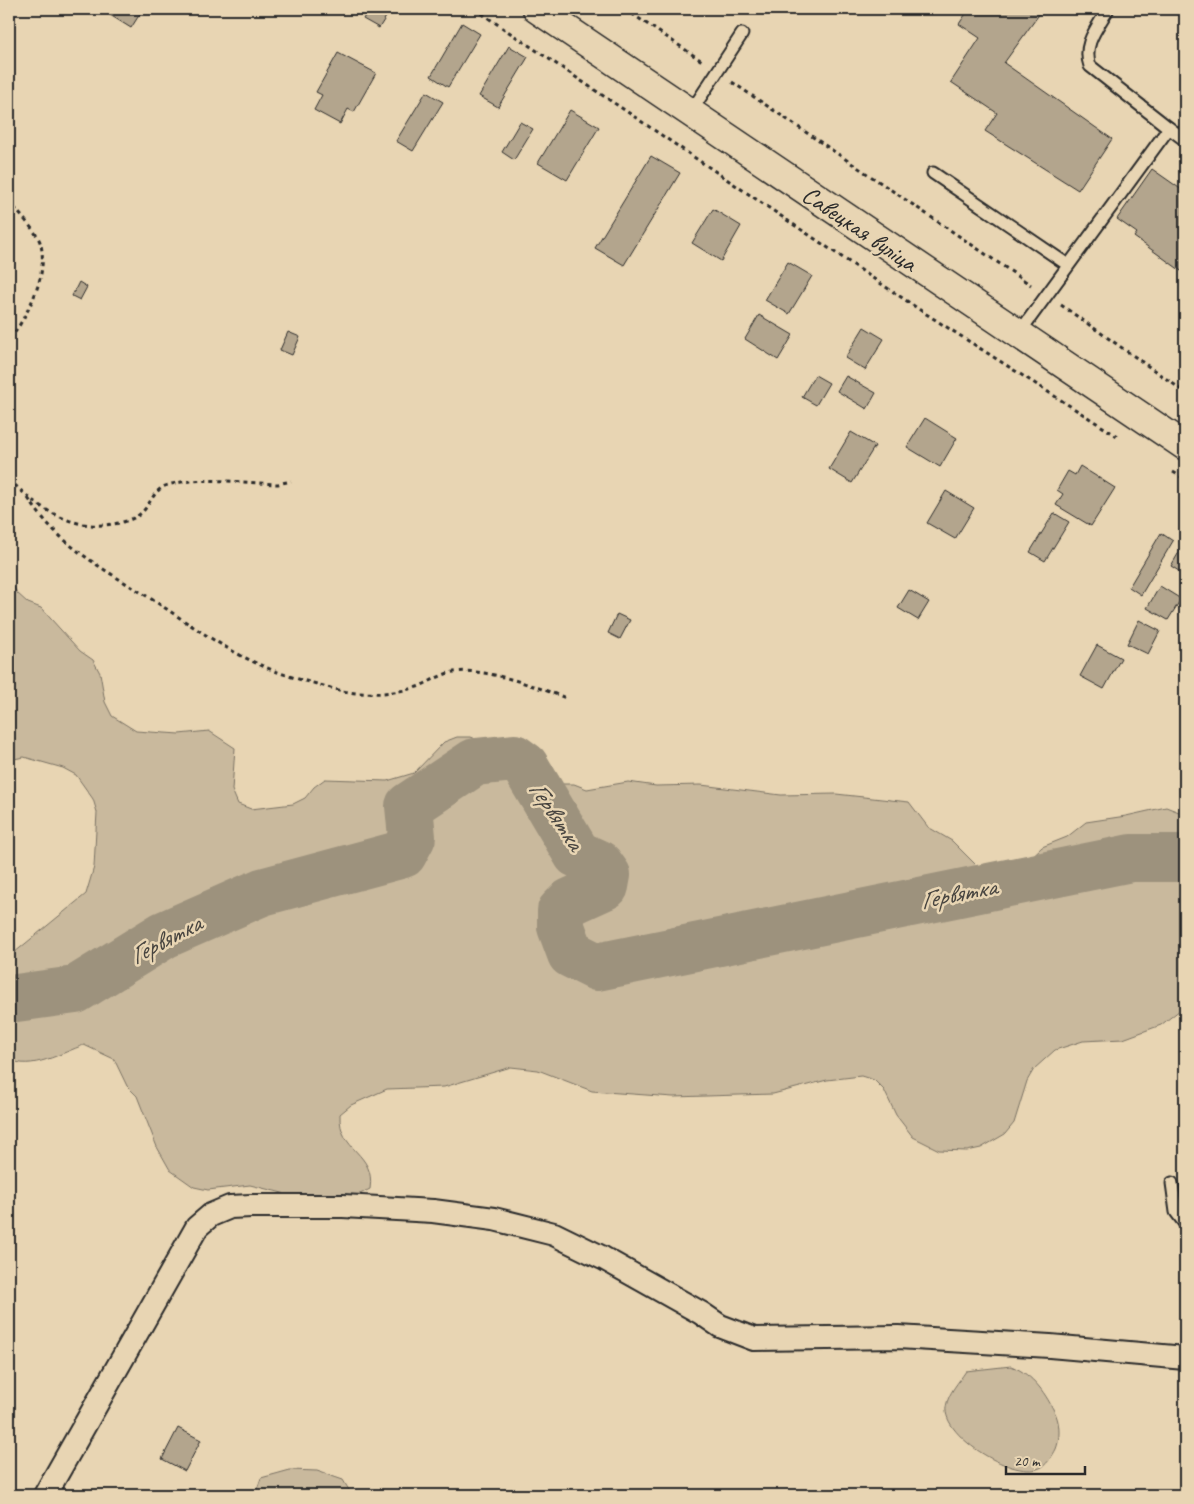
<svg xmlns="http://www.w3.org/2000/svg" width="1194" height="1504" viewBox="0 0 1194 1504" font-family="Caveat,sans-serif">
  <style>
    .green { fill: #c9b99d; stroke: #7a7264 }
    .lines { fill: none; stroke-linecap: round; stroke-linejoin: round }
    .river { stroke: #9d927d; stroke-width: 48 }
    .building { fill: #b3a58d; stroke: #2b2b2b }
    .lane-casing { stroke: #2b2b2b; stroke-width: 15 }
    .street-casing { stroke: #2b2b2b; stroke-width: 26 }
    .secondary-casing { stroke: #2b2b2b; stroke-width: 31 }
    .path { stroke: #2b2b2b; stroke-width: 3; stroke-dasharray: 4 4; stroke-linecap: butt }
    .lane { stroke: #e8d5b3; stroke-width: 11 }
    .street { stroke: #e8d5b3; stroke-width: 22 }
    .secondary { stroke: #e8d5b3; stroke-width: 28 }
    .labels { text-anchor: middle; stroke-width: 5; stroke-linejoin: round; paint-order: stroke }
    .street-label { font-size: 25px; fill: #2b2b2b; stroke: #e8d5b3 }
    .water-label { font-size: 26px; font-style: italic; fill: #484540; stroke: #e8d5b3 }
  </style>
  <rect width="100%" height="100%" fill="#e8d5b3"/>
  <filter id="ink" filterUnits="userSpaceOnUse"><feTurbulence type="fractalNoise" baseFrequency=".02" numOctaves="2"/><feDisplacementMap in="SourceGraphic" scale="10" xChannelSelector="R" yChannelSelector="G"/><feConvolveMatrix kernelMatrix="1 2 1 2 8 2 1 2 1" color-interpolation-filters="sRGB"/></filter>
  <g filter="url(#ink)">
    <g class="green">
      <path d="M 9,578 L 17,593 L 28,603 L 41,608 L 80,651 L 93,660 L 100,673 L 105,702 L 112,716 L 136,731 L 179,734 L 209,731 L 235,748 L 232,790 L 238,804 L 251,809 L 293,804 L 305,798 L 314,787 L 325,779 L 387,781 L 414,773 L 444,742 L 457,737 L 471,737 L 485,743 L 510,760 L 530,781 L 544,784 L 574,784 L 587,789 L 628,782 L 656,786 L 701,785 L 781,795 L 836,794 L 909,802 L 928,827 L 952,841 L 984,873 L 997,878 L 1011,876 L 1042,847 L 1067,837 L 1086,822 L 1126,816 L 1166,807 L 1179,812 L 1185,818 L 1185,1006 L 1161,1025 L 1123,1039 L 1083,1041 L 1055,1050 L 1034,1069 L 1027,1081 L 1014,1123 L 1005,1134 L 981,1148 L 967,1151 L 939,1150 L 913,1137 L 896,1115 L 884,1090 L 874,1080 L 861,1076 L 827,1080 L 773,1094 L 673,1097 L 592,1091 L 538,1070 L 511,1067 L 444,1087 L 387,1089 L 351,1105 L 340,1114 C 338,1152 376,1152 370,1189 L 358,1195 L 343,1198 L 303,1198 L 250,1185 L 208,1190 L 194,1187 L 170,1170 L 157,1147 L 137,1096 L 127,1086 L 114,1059 L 84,1045 C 63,1052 30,1072 9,1059 L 9,957 L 86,894 L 94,867 L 97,812 L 93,799 L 76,775 L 63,768 L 24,757 L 9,760 Z"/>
      <path d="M 1011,1366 C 1034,1375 1046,1394 1056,1415 C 1060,1425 1060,1439 1056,1449 C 1053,1455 1048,1463 1042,1467 C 1017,1482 942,1437 946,1407 C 948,1393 959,1382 966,1371 Z"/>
      <path d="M 290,1470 L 317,1471 L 343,1480 L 352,1495 L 255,1495 L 261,1478 Z"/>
    </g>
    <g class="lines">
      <path class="river" d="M 9,999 L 75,990 L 164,935 L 262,892 L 403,854 L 412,837 L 409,806 L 475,762 L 514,758 L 525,766 L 577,854 L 599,864 L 607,875 L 605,886 L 570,902 L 561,911 L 561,927 L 571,954 L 597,967 L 1131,858 L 1185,858"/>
    </g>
    <g class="building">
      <path d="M 114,9 L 143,9 L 131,28 L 110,15 Z"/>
      <path d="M 369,9 L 391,9 L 379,28 L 363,19 Z"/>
      <path d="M 969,9 L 1043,9 L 1004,63 L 1112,139 L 1078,190 L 985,131 L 997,113 L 951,82 L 980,38 L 959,24 Z"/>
      <path d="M 462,23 L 480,34 L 448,87 L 431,76 Z"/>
      <path d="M 509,46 L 528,57 L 498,107 L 479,96 Z"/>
      <path d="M 338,53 L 376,73 L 354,112 L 348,109 L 340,124 L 314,110 L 322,95 L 316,92 Z"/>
      <path d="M 426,92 L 443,102 L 413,151 L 396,141 Z"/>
      <path d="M 570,110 L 599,127 L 567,180 L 538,163 Z"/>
      <path d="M 520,122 L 533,129 L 514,160 L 502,152 Z"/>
      <path d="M 651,156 L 680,173 L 624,265 L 595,248 Z"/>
      <path d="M 1152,169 L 1185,192 L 1184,273 L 1134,237 L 1137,233 L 1117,219 Z"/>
      <path d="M 713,209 L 741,226 L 721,261 L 692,243 Z"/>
      <path d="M 788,262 L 812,276 L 789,314 L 765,300 Z"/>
      <path d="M 79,282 L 87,287 L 80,300 L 72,296 Z"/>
      <path d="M 759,315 L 793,335 L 778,360 L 745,339 Z"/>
      <path d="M 864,327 L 884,339 L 865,370 L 845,358 Z"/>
      <path d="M 288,332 L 300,337 L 292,355 L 280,350 Z"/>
      <path d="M 815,375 L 829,383 L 816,405 L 802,397 Z"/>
      <path d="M 846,376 L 876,393 L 867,409 L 837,391 Z"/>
      <path d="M 925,418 L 957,438 L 940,467 L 907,447 Z"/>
      <path d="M 851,432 L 875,446 L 852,483 L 829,469 Z"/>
      <path d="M 1080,466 L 1115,488 L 1091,526 L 1056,505 L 1063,494 L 1057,490 L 1068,471 L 1075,475 Z"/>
      <path d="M 946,491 L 974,508 L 955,539 L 927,523 Z"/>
      <path d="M 1054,513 L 1069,522 L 1045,561 L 1030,552 Z"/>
      <path d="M 1161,533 L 1173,541 L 1141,595 L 1129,587 Z"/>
      <path d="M 1185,542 L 1185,575 L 1171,566 Z"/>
      <path d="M 1160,586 L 1181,599 L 1168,620 L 1147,608 Z"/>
      <path d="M 909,590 L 929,602 L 918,620 L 898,608 Z"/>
      <path d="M 617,614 L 630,620 L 620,639 L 608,633 Z"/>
      <path d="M 1139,620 L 1160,631 L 1148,654 L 1127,644 Z"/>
      <path d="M 1097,645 L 1121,658 L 1104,689 L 1080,676 Z"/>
      <path d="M 178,1428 L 201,1440 L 185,1471 L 162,1459 Z"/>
    </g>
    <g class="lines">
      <g class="lane-casing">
        <g id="lane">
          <path d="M 1108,9 C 1098,27 1082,44 1090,66 L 1169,128"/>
          <path d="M 690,113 L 742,34"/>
          <path d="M 933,173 L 1068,265"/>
          <path d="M 1019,333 L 1169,128 L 1185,140"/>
          <path d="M 1172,1183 L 1176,1212 L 1185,1224"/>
        </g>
      </g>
      <g class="street-casing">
        <path id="street" d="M 45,1495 L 197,1227 L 211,1215 L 230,1207 L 251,1206 L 343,1206 L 433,1211 L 494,1219 L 554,1234 L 603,1258 L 701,1313 L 720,1326 L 754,1339 L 898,1337 L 1050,1346 L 1185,1358"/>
      </g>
      <g class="secondary-casing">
        <path id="secondary" d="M 537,9 L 1185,446"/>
      </g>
      <g class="path">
        <path d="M 475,9 L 920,310 L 1117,436"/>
        <path d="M 625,9 L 702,61"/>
        <path d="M 732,82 L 1031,285"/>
        <path d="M 9,201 C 17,212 38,232 41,245 C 48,279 27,314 9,342"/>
        <path d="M 1061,305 L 1185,392"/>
        <path d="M 1173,472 L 1185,479"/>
        <path d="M 9,479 C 36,507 71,531 112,524 C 121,523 133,520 140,514 C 151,505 153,489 168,485 C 197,476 247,483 278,484 L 291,481"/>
        <path d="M 28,498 C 61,548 104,569 153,600 C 211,638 247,667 317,684 C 330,688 344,692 357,693 C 378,694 397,693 417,687 C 428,683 438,676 449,673 C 480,665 537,687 566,698"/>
      </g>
      <use href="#lane" class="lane"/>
      <use href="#street" class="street"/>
      <use href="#secondary" class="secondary"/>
    </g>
  </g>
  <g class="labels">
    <g class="street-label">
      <text transform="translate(860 228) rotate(34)" y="9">Савецкая вуліца</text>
    </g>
    <g class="water-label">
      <text transform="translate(557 815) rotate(56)" y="9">Гервятка</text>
      <text transform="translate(958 893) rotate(-11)" y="9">Гервятка</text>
      <text transform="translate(165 939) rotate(-28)" y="9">Гервятка</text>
    </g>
  </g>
  <rect width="1194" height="1504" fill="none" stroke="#e8d5b3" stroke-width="30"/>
  <rect x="15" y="15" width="1164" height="1474" fill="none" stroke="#2b2b2b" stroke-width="2" filter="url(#ink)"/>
  <path d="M1006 1466v8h79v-8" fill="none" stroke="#2b2b2b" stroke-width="2.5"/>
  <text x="1014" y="1466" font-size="15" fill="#2b2b2b" stroke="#e8d5b3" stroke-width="4" paint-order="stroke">20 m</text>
</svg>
